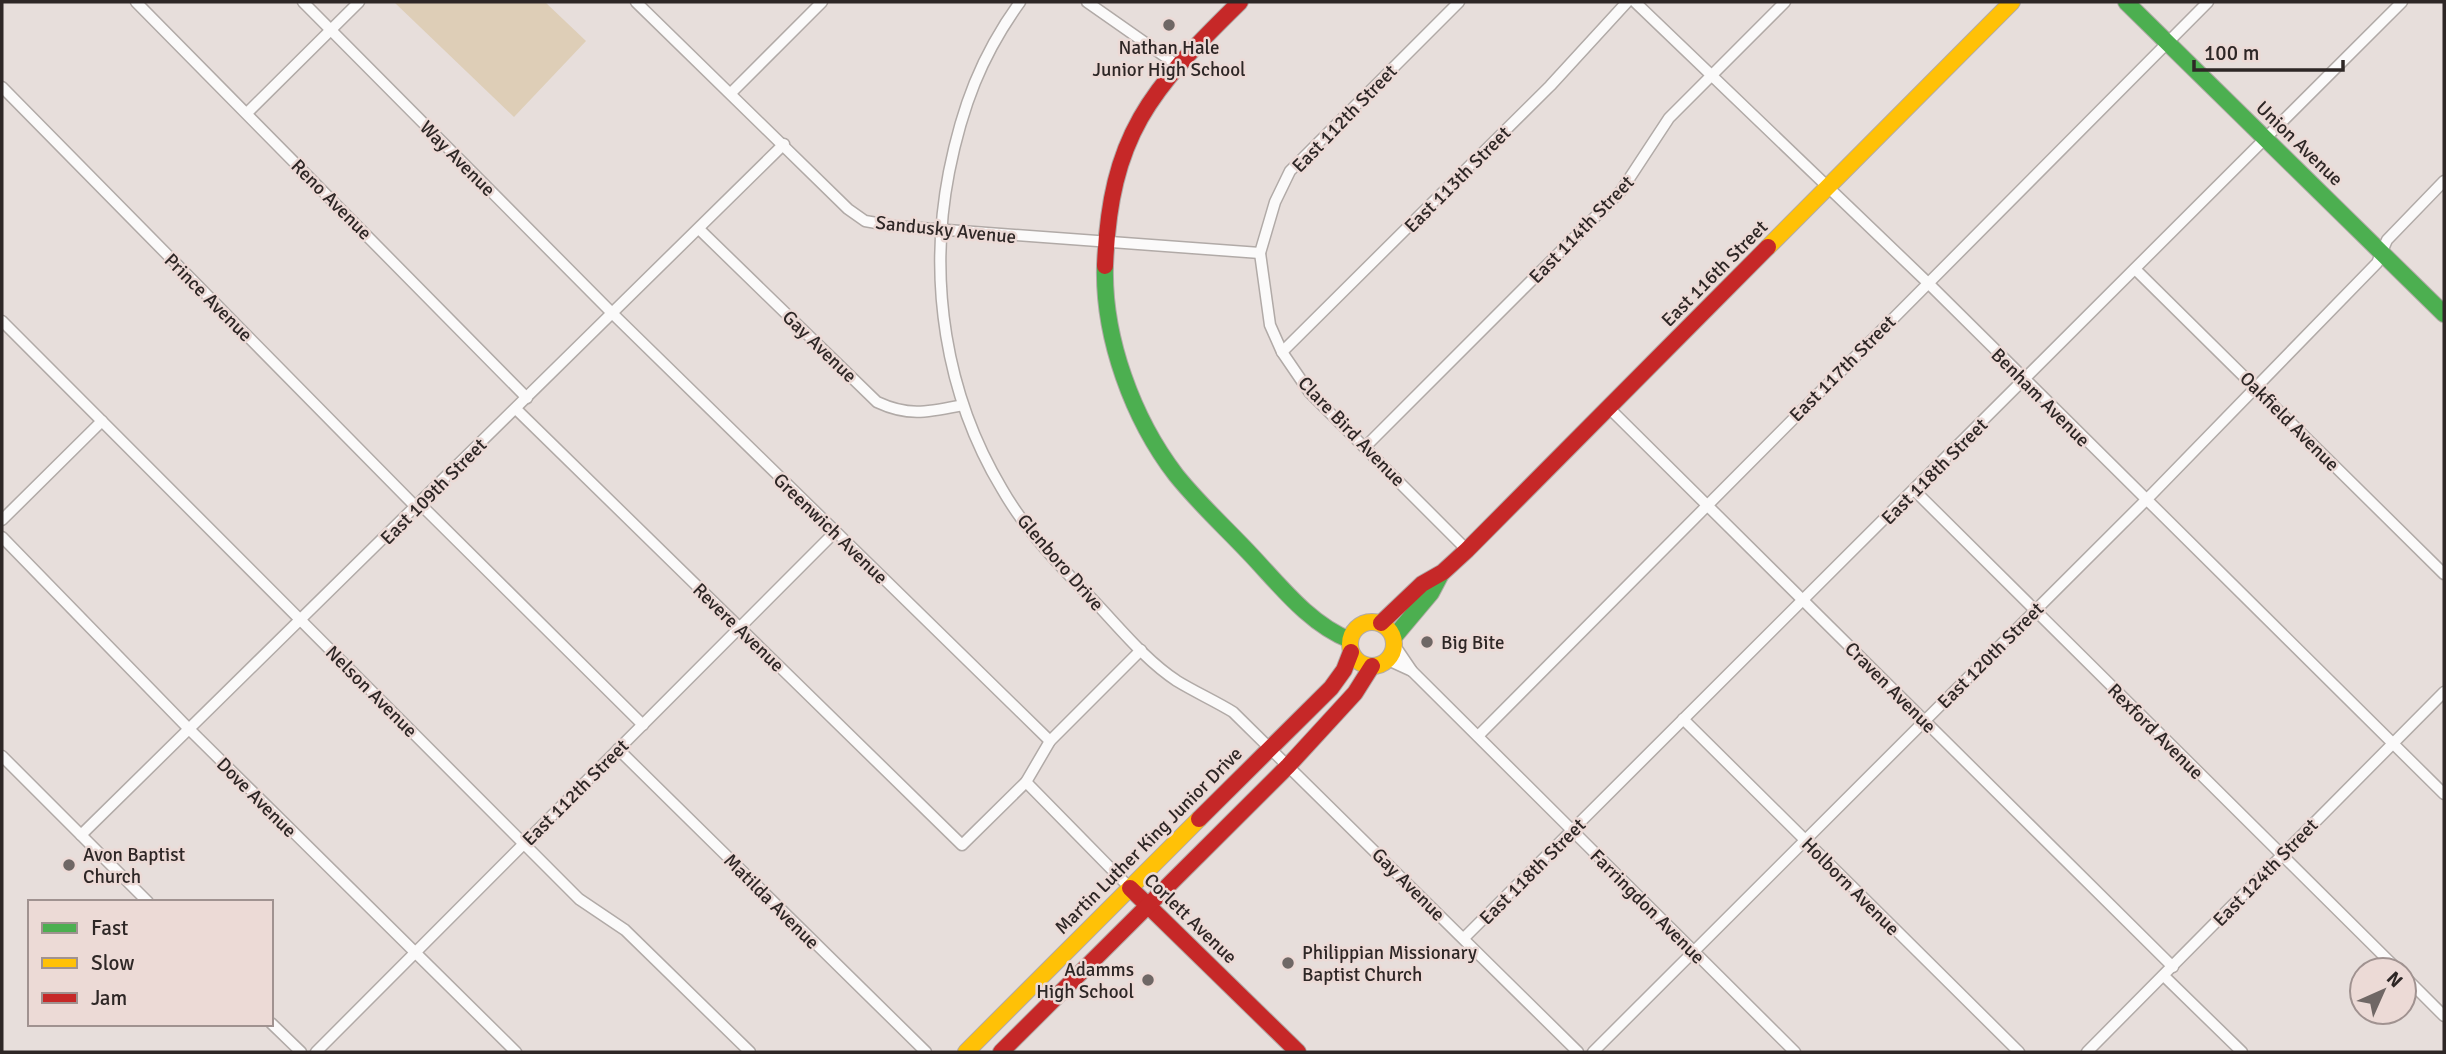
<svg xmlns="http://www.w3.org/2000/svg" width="2446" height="1054" viewBox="0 0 2446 1054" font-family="Signika,sans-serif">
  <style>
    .green { fill: #deceb7 }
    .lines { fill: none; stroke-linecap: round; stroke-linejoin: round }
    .street-casing { stroke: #b1aaa7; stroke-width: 13 }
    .fast-casing { stroke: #b1aaa7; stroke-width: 18 }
    .slow-casing { stroke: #b1aaa7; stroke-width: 18 }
    .jam-casing { stroke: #b1aaa7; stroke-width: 18 }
    .street { stroke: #fbfafa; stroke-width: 10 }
    .fast { stroke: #4caf50; stroke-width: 16 }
    .slow { stroke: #ffc107; stroke-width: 16 }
    .jam { stroke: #c62828; stroke-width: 16 }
    .poi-dot { fill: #6f6765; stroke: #ecdad6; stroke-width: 2.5 }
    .labels { text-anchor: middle; stroke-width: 5; stroke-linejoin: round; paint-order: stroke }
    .poi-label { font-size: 19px; fill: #2e2726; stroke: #ecdad6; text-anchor: start }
    .street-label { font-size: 19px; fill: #2e2726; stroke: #ecdad6 }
  </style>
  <rect width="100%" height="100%" fill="#e7dedb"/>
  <path class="green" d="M 394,2 L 545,2 L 586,41 L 514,117 Z"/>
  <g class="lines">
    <g class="street-casing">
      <g id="street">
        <path d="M 136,2 L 527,398"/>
        <path d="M 303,2 L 613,314 L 1050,741"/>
        <path d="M 636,2 L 848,209 L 865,221 L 894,226 L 1260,253"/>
        <path d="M 1020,2 C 981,56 962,107 949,172 C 928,280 945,394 1002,489 C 1026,531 1060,566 1093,600 C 1119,627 1145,660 1177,681 C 1195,692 1215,701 1233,712 L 1578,1052"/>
        <path d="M 1087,2 L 1177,65"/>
        <path d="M 1459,2 L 1290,171 L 1275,202 L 1260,253 L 1270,325 L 1282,352 L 1310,393 L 1467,550"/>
        <path d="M 1635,2 L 1927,282 L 2444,794"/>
        <path d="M 2,87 L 417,508"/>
        <path d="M 731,93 L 822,2"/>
        <path d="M 247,113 L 359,2"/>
        <path d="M 699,229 L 877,402 C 909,417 928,412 963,405"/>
        <path d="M 2135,269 L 2444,574"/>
        <path d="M 2,321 L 579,899 L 625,930 L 750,1052"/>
        <path d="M 1282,352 L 1550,86 L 1627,2"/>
        <path d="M 1609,408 L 2173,967"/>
        <path d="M 516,409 L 962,845 L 1026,782 L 1050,741 L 1141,650"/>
        <path d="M 1365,447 L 1621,191 L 1669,118 L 1785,2"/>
        <path d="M 1915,491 L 2398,970"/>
        <path d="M 420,504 L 643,725"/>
        <path d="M 2,520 L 102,421"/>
        <path d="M 2,537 L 189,729 L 516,1052"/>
        <path d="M 1395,646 L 1412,671 L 1795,1052"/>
        <path d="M 1388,660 L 1412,671"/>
        <path d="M 1683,719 L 2019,1052"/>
        <path d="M 1478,736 L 2208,2"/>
        <path d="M 618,749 L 926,1052"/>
        <path d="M 2,756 L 148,902"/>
        <path d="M 1026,782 L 1130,888"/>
        <path d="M 81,835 L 784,144"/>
        <path d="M 1464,938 L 2402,2"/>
        <path d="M 2164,976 L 2242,1052"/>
        <path d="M 2404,976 L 2444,1016"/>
        <path d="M 271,1023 L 301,1052"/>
        <path d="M 316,1052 L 835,532"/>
        <path d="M 1593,1052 L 2153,493 L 2377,263 L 2387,240 L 2444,181"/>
        <path d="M 2087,1052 L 2444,692"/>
      </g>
    </g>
    <g class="fast-casing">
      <g id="fast">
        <path d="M 2126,2 L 2444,314"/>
        <path d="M 1105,266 C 1103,338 1133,419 1176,475 C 1200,505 1228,530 1253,557 C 1281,587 1311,625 1350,640"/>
        <path d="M 1394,637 L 1431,593 L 1441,574"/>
      </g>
    </g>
    <g class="slow-casing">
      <g id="slow">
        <path d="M 1768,247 L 2012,2"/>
        <circle cx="1372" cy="644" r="22"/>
        <path d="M 966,1052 L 1199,819"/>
      </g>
    </g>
    <g class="jam-casing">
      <g id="jam">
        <path d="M 1105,266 C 1110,135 1150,90 1240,2"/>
        <path d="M 1381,623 L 1422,584 L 1443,572 L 1467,550 L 1768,247"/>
        <path d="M 1199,819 L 1331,688 L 1344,670 L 1351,652"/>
        <path d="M 1130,888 L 1298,1052"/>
        <path d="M 1001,1052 L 1288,766 L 1355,693 L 1372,666"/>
      </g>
    </g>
    <use href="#street" class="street"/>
    <use href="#fast" class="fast"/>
    <use href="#slow" class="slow"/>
    <use href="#jam" class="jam"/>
  </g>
  <g class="poi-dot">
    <circle cx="1169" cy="25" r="7"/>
    <circle cx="1427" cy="642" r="7"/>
    <circle cx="69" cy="865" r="7"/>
    <circle cx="1288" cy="963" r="7"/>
    <circle cx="1148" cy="980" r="7"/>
  </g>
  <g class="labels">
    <g class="poi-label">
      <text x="1169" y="54" text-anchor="middle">Nathan Hale<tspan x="1169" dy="22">Junior High School</tspan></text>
      <text x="1441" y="649">Big Bite</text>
      <text x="83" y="861">Avon Baptist<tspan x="83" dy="22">Church</tspan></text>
      <text x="1302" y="959">Philippian Missionary<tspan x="1302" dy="22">Baptist Church</tspan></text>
      <text x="1134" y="976" text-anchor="end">Adamms<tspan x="1134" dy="22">High School</tspan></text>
    </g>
    <g class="street-label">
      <text transform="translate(1344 118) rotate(-46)" y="7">East 112th Street</text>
      <text transform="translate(2300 143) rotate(44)" y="7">Union Avenue</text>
      <text transform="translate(458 158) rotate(45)" y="7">Way Avenue</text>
      <text transform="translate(1457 179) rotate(-45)" y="7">East 113th Street</text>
      <text transform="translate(332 199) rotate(45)" y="7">Reno Avenue</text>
      <text transform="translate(946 229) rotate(6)" y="7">Sandusky Avenue</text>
      <text transform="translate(1581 229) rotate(-46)" y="7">East 114th Street</text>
      <text transform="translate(1714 273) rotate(-45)" y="7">East 116th Street</text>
      <text transform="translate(209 297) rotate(45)" y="7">Prince Avenue</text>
      <text transform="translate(820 346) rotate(44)" y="7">Gay Avenue</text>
      <text transform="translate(1842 368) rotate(-45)" y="7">East 117th Street</text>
      <text transform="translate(2041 397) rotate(45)" y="7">Benham Avenue</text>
      <text transform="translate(2290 421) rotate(45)" y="7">Oakfield Avenue</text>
      <text transform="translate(1352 431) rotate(46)" y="7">Clare Bird Avenue</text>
      <text transform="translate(1934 471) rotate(-45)" y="7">East 118th Street</text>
      <text transform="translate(433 491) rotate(-45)" y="7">East 109th Street</text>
      <text transform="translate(831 528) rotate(44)" y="7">Greenwich Avenue</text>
      <text transform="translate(1061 562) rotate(49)" y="7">Glenboro Drive</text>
      <text transform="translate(739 627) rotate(44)" y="7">Revere Avenue</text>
      <text transform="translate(1990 655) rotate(-45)" y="7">East 120th Street</text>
      <text transform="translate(1891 687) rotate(45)" y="7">Craven Avenue</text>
      <text transform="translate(372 691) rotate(45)" y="7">Nelson Avenue</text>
      <text transform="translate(2156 731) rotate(45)" y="7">Rexford Avenue</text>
      <text transform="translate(575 792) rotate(-45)" y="7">East 112th Street</text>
      <text transform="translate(257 797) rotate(45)" y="7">Dove Avenue</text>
      <text transform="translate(1148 840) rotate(-45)" y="7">Martin Luther King Junior Drive</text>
      <text transform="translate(1532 871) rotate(-45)" y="7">East 118th Street</text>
      <text transform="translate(2265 872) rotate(-46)" y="7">East 124th Street</text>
      <text transform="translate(1409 884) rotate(45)" y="7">Gay Avenue</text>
      <text transform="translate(1851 886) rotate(45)" y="7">Holborn Avenue</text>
      <text transform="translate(772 901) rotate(45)" y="7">Matilda Avenue</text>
      <text transform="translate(1648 906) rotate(45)" y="7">Farringdon Avenue</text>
      <text transform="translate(1191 918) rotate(44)" y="7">Corlett Avenue</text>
    </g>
  </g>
  <rect width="2446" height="1054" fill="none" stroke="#2e2726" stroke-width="7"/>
  <rect x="28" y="900" width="245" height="126" fill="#ecdad6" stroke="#a09290" stroke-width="2"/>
  <rect x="42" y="923" width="35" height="10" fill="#4caf50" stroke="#a09290" stroke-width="2"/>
  <text x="91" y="935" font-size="21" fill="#2e2726">Fast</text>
  <rect x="42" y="958" width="35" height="10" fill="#ffc107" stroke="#a09290" stroke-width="2"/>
  <text x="91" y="970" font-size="21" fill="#2e2726">Slow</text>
  <rect x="42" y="993" width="35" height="10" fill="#c62828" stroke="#a09290" stroke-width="2"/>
  <text x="91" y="1005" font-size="21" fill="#2e2726">Jam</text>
  <g transform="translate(2383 991) rotate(45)"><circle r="33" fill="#ecdad6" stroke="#a09290" stroke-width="2"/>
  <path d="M0-5L12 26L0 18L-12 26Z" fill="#6f6765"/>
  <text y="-10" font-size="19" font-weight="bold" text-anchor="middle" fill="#2e2726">N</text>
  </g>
  <path d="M2194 60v10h149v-10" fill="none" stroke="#2e2726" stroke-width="3.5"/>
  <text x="2204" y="60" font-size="21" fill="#2e2726" stroke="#ecdad6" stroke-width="5" paint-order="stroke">100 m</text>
</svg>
